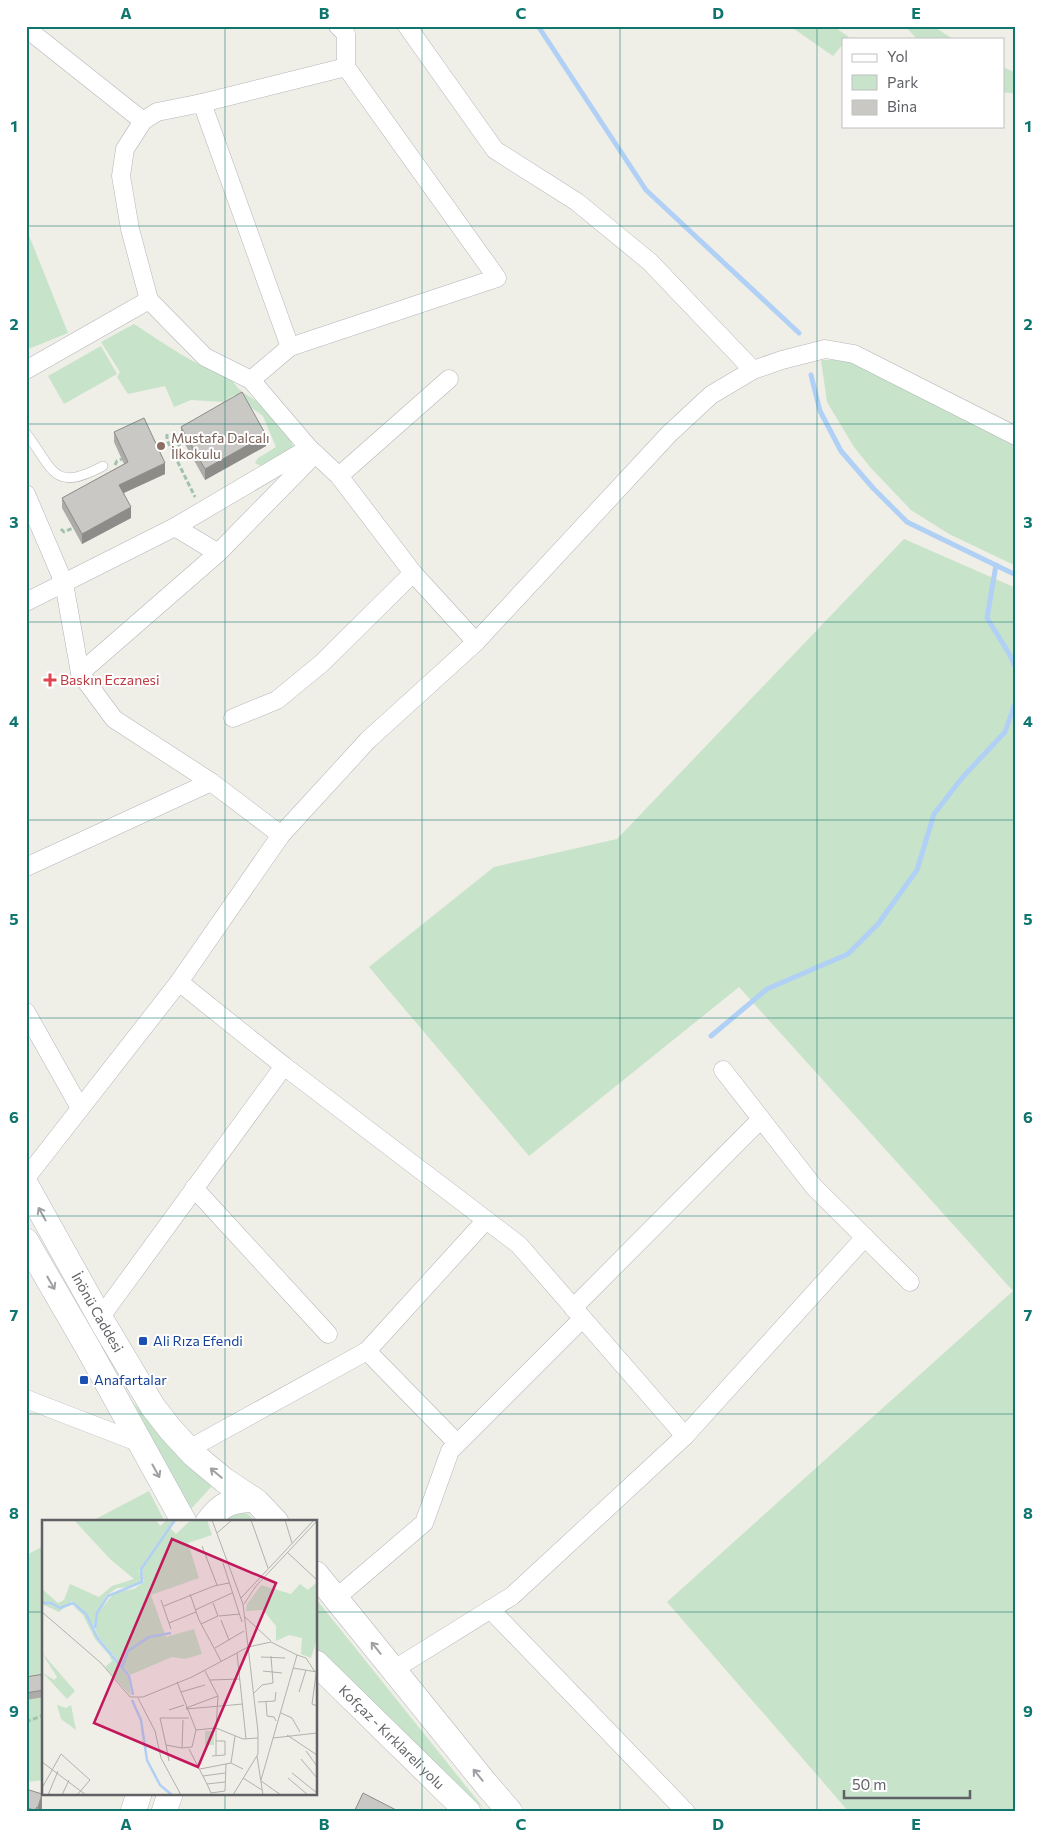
<svg xmlns="http://www.w3.org/2000/svg" width="1042" height="1838" viewBox="0 0 1042 1838" font-family="Commissioner,sans-serif">
  <style>
    .green { fill: #c7e3ca }
    .lines { fill: none; stroke-linecap: round; stroke-linejoin: round }
    .stream { stroke: #b1d0f5; stroke-width: 5 }
    .lane-casing { stroke: #b4b6ba; stroke-width: 10 }
    .street-casing { stroke: #b4b6ba; stroke-width: 19 }
    .secondary-casing { stroke: #b6b8bc; stroke-width: 26 }
    .path { stroke: #a1c3ae; stroke-width: 3; stroke-dasharray: 5 2.5; stroke-linecap: butt }
    .lane { stroke: #fff; stroke-width: 9 }
    .street { stroke: #fff; stroke-width: 18 }
    .secondary { stroke: #fff; stroke-width: 25 }
    .wall { fill: #aeaca9 }
    .shaded-wall { fill: #8d8c89 }
    .building { fill: #cac8c4; stroke: #8d8c89 }
    .oneway { stroke: #9fa0a3 }
    .grid { fill: none; stroke: #0f766e; stroke-width: 1; stroke-opacity: 0.55 }
    .education-dot { fill: #8d6e63; stroke: #fff; stroke-width: 2 }
    .health-dot { fill: #e0444e; stroke: #fff; stroke-width: 2 }
    .transit-dot { fill: #1a4fb4; stroke: #fff; stroke-width: 2 }
    .labels { text-anchor: middle; stroke-width: 4; stroke-linejoin: round; paint-order: stroke }
    .education-label { font-size: 14px; fill: #785e54; stroke: #fff; text-anchor: start }
    .health-label { font-size: 14px; fill: #be3a42; stroke: #fff; text-anchor: start }
    .street-label { font-size: 14px; fill: #5f6165; stroke: #fff }
    .transit-label { font-size: 14px; fill: #164399; stroke: #fff; text-anchor: start }
    .inset-river { fill: none; stroke: #b1d0f5; stroke-width: 2.5 }
    .inset-road { fill: none; stroke: #b1b2af; stroke-width: 1 }
    .view { fill: #c2185b; fill-opacity: 0.15; stroke: #c2185b; stroke-width: 2.5 }
    .inset-edge { fill: none; stroke: #5f6165; stroke-width: 2.5 }
    .neatline { fill: none; stroke: #0f766e; stroke-width: 2 }
    .grid-label { font-size: 16px; text-anchor: middle; font-weight: bold; fill: #0f766e }
  </style>
  <rect width="100%" height="100%" fill="#efeee7"/>
  <g class="green">
    <path d="M 790,26 L 833,26 L 849,37 L 843,39 L 843,44 L 833,56 Z"/>
    <path d="M 905,26 L 933,26 L 953,39 L 917,39 Z"/>
    <path d="M 1003,67 L 1016,73 L 1016,94 L 1003,92 Z"/>
    <path d="M 26,228 L 68,333 L 26,350 Z"/>
    <path d="M 134,324 C 158,339 203,372 230,376 C 238,395 259,400 275,413 C 277,415 294,447 296,451 L 261,466 L 255,463 L 258,458 L 276,447 L 263,416 L 234,395 L 224,402 L 191,400 L 174,407 L 165,386 L 128,394 L 117,377 L 120,372 L 101,342 Z"/>
    <path d="M 101,346 L 117,374 L 64,404 L 48,376 Z"/>
    <path d="M 821,360 L 846,360 L 1016,442 L 1016,566 L 949,534 L 911,510 L 871,468 L 854,447 L 827,402 Z"/>
    <path d="M 904,539 L 1016,588 L 1016,1812 L 849,1812 L 667,1602 L 1013,1291 L 739,987 L 529,1156 L 369,967 L 494,867 L 617,839 Z"/>
    <path d="M 133,1402 L 180,1456 L 212,1486 L 190,1510 Z"/>
    <path d="M 149,1491 L 165,1522 L 90,1522 Z"/>
    <path d="M 241,1512 L 248,1514 L 256,1522 L 217,1522 Z"/>
    <path d="M 44,1546 L 44,1780 L 26,1782 L 26,1555 Z"/>
    <path d="M 316,1599 L 485,1810 L 316,1648 Z"/>
  </g>
  <g class="lines">
    <g class="stream">
      <path d="M 538,26 L 646,190 L 799,333"/>
      <path d="M 811,375 L 820,411 L 841,451 L 873,488 L 907,522 L 1016,575"/>
      <path d="M 996,565 L 987,618 L 1010,655 L 1016,669"/>
      <path d="M 711,1036 L 767,989 L 848,954 L 878,924 L 917,870 L 934,814 L 962,778 L 1005,732 L 1016,701"/>
    </g>
    <g class="lane-casing">
      <path id="lane" d="M 26,433 C 54,470 53,493 103,466"/>
    </g>
    <g class="street-casing">
      <g id="street">
        <path d="M 338,26 L 346,34 L 346,67"/>
        <path d="M 407,26 L 495,150 L 577,202 L 650,262 L 753,370"/>
        <path d="M 26,28 L 143,121"/>
        <path d="M 202,103 L 346,67 L 497,278 L 290,347 L 251,380"/>
        <path d="M 149,300 L 130,229 L 121,176 L 125,149 L 143,121 L 157,112 L 202,103 L 290,347"/>
        <path d="M 26,370 L 149,300 L 205,357 L 251,380 L 309,448 L 339,476 L 413,573 L 476,642"/>
        <path d="M 339,476 L 449,379"/>
        <path d="M 26,494 L 64,583 L 80,673 L 114,719 L 211,782 L 281,835"/>
        <path d="M 175,527 L 218,553"/>
        <path d="M 26,602 L 175,527 L 309,448"/>
        <path d="M 80,673 L 218,553 L 315,454"/>
        <path d="M 233,718 L 277,700 L 322,663 L 413,573"/>
        <path d="M 26,867 L 211,782"/>
        <path d="M 179,982 L 284,1066 L 519,1245 L 685,1436"/>
        <path d="M 26,1012 L 80,1108"/>
        <path d="M 723,1070 L 814,1187 L 910,1282"/>
        <path d="M 26,1178 L 179,982 L 281,835 L 368,740 L 476,642 L 669,434 L 711,395 L 753,370 L 782,360 L 825,349 L 854,354 L 1016,436"/>
        <path d="M 194,1188 L 328,1334"/>
        <path d="M 573,1308 L 761,1119"/>
        <path d="M 100,1318 L 284,1066"/>
        <path d="M 26,1399 L 140,1443"/>
        <path d="M 457,1443 L 367,1351 L 486,1220"/>
        <path d="M 189,1449 L 367,1351"/>
        <path d="M 336,1598 L 424,1523 L 450,1451 L 582,1319"/>
        <path d="M 490,1609 L 686,1812"/>
        <path d="M 393,1670 L 512,1596 L 685,1436 L 865,1237"/>
      </g>
    </g>
    <g class="secondary-casing">
      <g id="secondary">
        <path id="s1" d="M 26,1185 L 103,1323 L 153,1407 L 171,1430 L 194,1455 L 224,1480 L 257,1502 L 276,1522"/>
        <path d="M 26,1241 L 88,1348 L 184,1522"/>
        <path d="M 208,1522 C 222,1503 230,1501 253,1499"/>
        <path d="M 316,1574 L 486,1784 L 510,1812"/>
        <path id="s2" d="M 316,1663 L 468,1812"/>
        <path d="M 133,1812 L 139,1794"/>
        <path d="M 164,1812 L 170,1794"/>
      </g>
    </g>
    <g class="path">
      <path d="M 167,434 L 167,440 L 195,497"/>
      <path d="M 172,451 L 183,441"/>
      <path d="M 115,465 L 117,461 L 122,459"/>
      <path d="M 61,529 L 64,532 L 73,528"/>
      <path d="M 42,1631 L 44,1638"/>
      <path d="M 26,1722 L 44,1715"/>
    </g>
    <use href="#lane" class="lane"/>
    <use href="#street" class="street"/>
    <use href="#secondary" class="secondary"/>
  </g>
  <g class="wall">
    <path d="M 181,427 L 266,446 L 205,480 L 181,437 Z"/>
    <path d="M 114,432 L 165,474 L 124,493 L 131,518 L 82,544 L 62,508 L 62,498 L 124,464 L 114,442 Z"/>
    <path d="M 44,1674 L 44,1697 L 26,1700 L 26,1677 Z"/>
    <path d="M 26,1789 L 42,1812 L 26,1812 Z"/>
  </g>
  <g class="shaded-wall">
    <path d="M 266,435 L 266,446 L 205,480 L 205,469 Z"/>
    <path d="M 165,463 L 165,474 L 119,495 L 119,485 Z"/>
    <path d="M 131,507 L 131,518 L 82,544 L 82,534 Z"/>
    <path d="M 42,1794 L 42,1812 L 38,1812 L 38,1807 Z"/>
  </g>
  <g class="building">
    <path d="M 242,392 L 266,435 L 205,469 L 181,427 Z"/>
    <path d="M 144,418 L 165,463 L 119,485 L 131,507 L 82,534 L 62,498 L 128,462 L 114,432 Z"/>
    <path d="M 44,1674 L 44,1690 L 26,1693 L 26,1677 Z"/>
    <path d="M 26,1789 L 42,1794 L 38,1807 L 37,1807 L 35,1810 L 26,1808 Z"/>
    <path d="M 363,1793 L 398,1811 L 354,1812 Z"/>
  </g>
  <defs><path id="oneway-shaft" d="M-6 0H5M1.5-3L5.5 0L1.5 3" fill="none" stroke-width="1.6" stroke-linecap="round" stroke-linejoin="round" transform="scale(1.25)"/></defs>
  <g class="oneway">
    <use href="#oneway-shaft" transform="translate(42 1214) rotate(-119)"/>
    <use href="#oneway-shaft" transform="translate(51 1283) rotate(60)"/>
    <use href="#oneway-shaft" transform="translate(156 1471) rotate(61)"/>
    <use href="#oneway-shaft" transform="translate(216 1473) rotate(-140)"/>
    <use href="#oneway-shaft" transform="translate(376 1648) rotate(-129)"/>
    <use href="#oneway-shaft" transform="translate(478 1775) rotate(-129)"/>
  </g>
  <path class="grid" d="M 225,26 L 225,1522M 422,26 L 422,1812M 620,26 L 620,1812M 817,26 L 817,1812M 26,226 L 1016,226M 26,424 L 1016,424M 26,622 L 1016,622M 26,820 L 1016,820M 26,1018 L 1016,1018M 26,1216 L 1016,1216M 26,1414 L 1016,1414M 26,1612 L 44,1612M 316,1612 L 1016,1612M 225,1794 L 225,1812"/>
  <circle class="education-dot" cx="161" cy="446" r="5"/>
  <path class="health-dot" d="M47.5 672.5h5v5h5v5h-5v5h-5v-5h-5v-5h5z"/>
  <g class="transit-dot">
    <rect x="138" y="1336" width="10" height="10" rx="2.5"/>
    <rect x="79" y="1375" width="10" height="10" rx="2.5"/>
  </g>
  <g class="labels">
    <g class="education-label">
      <text x="171" y="443">Mustafa Dalcalı<tspan x="171" dy="16">İlkokulu</tspan></text>
    </g>
    <g class="health-label">
      <text x="60" y="685">Baskın Eczanesi</text>
    </g>
    <g class="street-label">
      <text dy="5" stroke="none"><textPath href="#s1" startOffset="146">İnönü Caddesi</textPath></text>
      <text dy="5" stroke="none"><textPath href="#s2" startOffset="106">Kofçaz - Kırklareli yolu</textPath></text>
    </g>
    <g class="transit-label">
      <text x="153" y="1346">Ali Rıza Efendi</text>
      <text x="94" y="1385">Anafartalar</text>
    </g>
  </g>
  <g transform="translate(42 1520)">
    <rect width="275" height="275" fill="#efeee7"/>
    <path d="M 32,0 L 114,0 L 118,6 L 125,0 L 132,0 L 97,50 L 100,61 L 91,67 L 75,68 L 64,76 L 54,94 L 52,107 L 44,94 L 30,81 L 17,92 L 0,84 L 0,69 L 16,83 L 22,80 L 28,64 L 57,77 L 70,66 L 92,59 L 68,39 ZM 149,0 L 165,0 L 170,15 L 146,23 L 157,58 L 109,75 L 124,117 L 152,109 L 160,134 L 143,139 L 130,137 L 88,155 L 57,118 L 53,108 L 55,94 L 73,72 L 92,69 L 102,62 L 99,50 L 119,17 L 128,8 L 134,14 ZM 275,62 L 275,119 L 269,138 L 259,134 L 260,118 L 247,115 L 234,121 L 234,106 L 221,90 L 204,91 L 205,84 L 219,65 L 249,74 L 258,64 L 266,70 ZM 30,85 L 43,94 L 55,120 L 86,157 L 89,176 L 63,147 L 70,141 L 67,135 L 53,119 L 41,95 ZM 0,133 L 33,171 L 25,179 L 1,153 L 12,160 L 15,157 ZM 15,185 L 24,188 L 29,185 L 34,210 L 19,199 ZM 163,211 L 172,211 L 172,225 L 163,225 Z" fill="#c7e3ca"/>
    <path class="inset-river" d="M 0,83 L 9,83 L 18,88 L 31,83 L 44,94 L 56,119 L 87,156 L 91,175M 53,108 L 55,93 L 66,76 L 100,62 L 99,49 L 133,0M 80,148 L 86,131 L 107,117 L 129,113M 90,180 L 99,200 L 105,240 L 118,265 L 130,275"/>
    <path class="inset-road" d="M 170,0 L 201,84 L 216,212 L 216,234 L 191,275M 209,0 L 226,48M 243,0 L 250,23M 175,13 L 190,0M 160,26 L 175,65M 245,32 L 275,60M 181,43 L 200,102M 148,74 L 157,100 L 179,141M 199,78 L 272,0M 119,80 L 129,109M 202,84 L 214,66 L 275,1M 122,86 L 172,66 L 187,63M 153,90 L 190,73M 0,92 L 59,143 L 88,177 L 101,177 L 150,157 L 206,127 L 229,122 L 255,135 L 219,260M 177,96 L 198,94M 203,97 L 229,121M 179,100 L 187,120M 127,103 L 154,92M 159,104 L 176,96 L 171,83M 173,128 L 202,111M 195,133 L 204,219M 255,135 L 264,138 L 273,152M 219,137 L 243,138M 275,147 L 270,184 L 275,186M 251,148 L 275,152M 163,151 L 176,176 L 174,208 L 201,219 L 216,218M 221,151 L 240,153M 168,160 L 198,159M 135,162 L 154,210 L 174,208 L 174,235M 139,172 L 163,165M 257,172 L 264,150M 211,174 L 220,165 L 231,163 L 229,136M 96,178 L 113,211 L 119,238 L 139,275M 224,181 L 225,196 L 232,197 L 234,201M 216,182 L 233,181 L 234,172M 144,188 L 176,176M 144,189 L 201,184M 127,190 L 142,185M 239,193 L 250,198 L 258,212M 141,200 L 140,228 L 150,227 L 154,210M 245,215 L 275,235M 231,218 L 275,213M 124,225 L 127,241M 140,228 L 124,225 L 118,198 L 147,198M 147,229 L 165,264 L 183,262M 264,231 L 275,246M 170,236 L 183,235 L 183,221 L 174,221M 215,236 L 221,275M 259,239 L 275,258M 0,242 L 44,275M 189,243 L 193,216M 158,249 L 189,243 L 201,249M 250,253 L 275,273M 161,256 L 183,253M 201,258 L 220,270M 246,258 L 266,275M 219,261 L 239,275M 165,264 L 169,273 L 183,271 L 184,244M 0,268 L 19,234 L 48,260 L 35,275M 6,275 L 16,251M 20,275 L 27,260"/>
    <path class="view" d="M 130,19 L 234,63 L 156,247 L 52,203 Z"/>
    <rect width="275" height="275" class="inset-edge"/>
  </g>
  <rect width="1042" height="1838" fill="none" stroke="#ffffff" stroke-width="55"/>
  <rect x="842" y="38" width="162" height="90" fill="#ffffff" stroke="#bfc0c1"/>
  <rect x="852" y="54" width="25" height="8" fill="#ffffff" stroke="#bfc0c1"/>
  <text x="887" y="62" font-size="15" fill="#5f6165">Yol</text>
  <rect x="852" y="75" width="25" height="15" fill="#c7e3ca" stroke="#bfc0c1"/>
  <text x="887" y="88" font-size="15" fill="#5f6165">Park</text>
  <rect x="852" y="100" width="25" height="15" fill="#cac8c4" stroke="#bfc0c1"/>
  <text x="887" y="112" font-size="15" fill="#5f6165">Bina</text>
  <path d="M844 1790v8h126v-8" fill="none" stroke="#5f6165" stroke-width="2.5"/>
  <text x="852" y="1790" font-size="15" fill="#5f6165" stroke="#ffffff" stroke-width="4" paint-order="stroke">50 m</text>
  <rect x="28" y="28" width="986" height="1782" class="neatline"/>
  <g class="grid-label">
    <text x="126" y="19">A</text>
    <text x="324" y="19">B</text>
    <text x="521" y="19">C</text>
    <text x="718" y="19">D</text>
    <text x="916" y="19">E</text>
    <text x="14" y="132">1</text>
    <text x="1028" y="132">1</text>
    <text x="14" y="330">2</text>
    <text x="1028" y="330">2</text>
    <text x="14" y="528">3</text>
    <text x="1028" y="528">3</text>
    <text x="14" y="727">4</text>
    <text x="1028" y="727">4</text>
    <text x="14" y="925">5</text>
    <text x="1028" y="925">5</text>
    <text x="14" y="1123">6</text>
    <text x="1028" y="1123">6</text>
    <text x="14" y="1321">7</text>
    <text x="1028" y="1321">7</text>
    <text x="14" y="1519">8</text>
    <text x="1028" y="1519">8</text>
    <text x="14" y="1717">9</text>
    <text x="1028" y="1717">9</text>
    <text x="126" y="1830">A</text>
    <text x="324" y="1830">B</text>
    <text x="521" y="1830">C</text>
    <text x="718" y="1830">D</text>
    <text x="916" y="1830">E</text>
  </g>
</svg>
